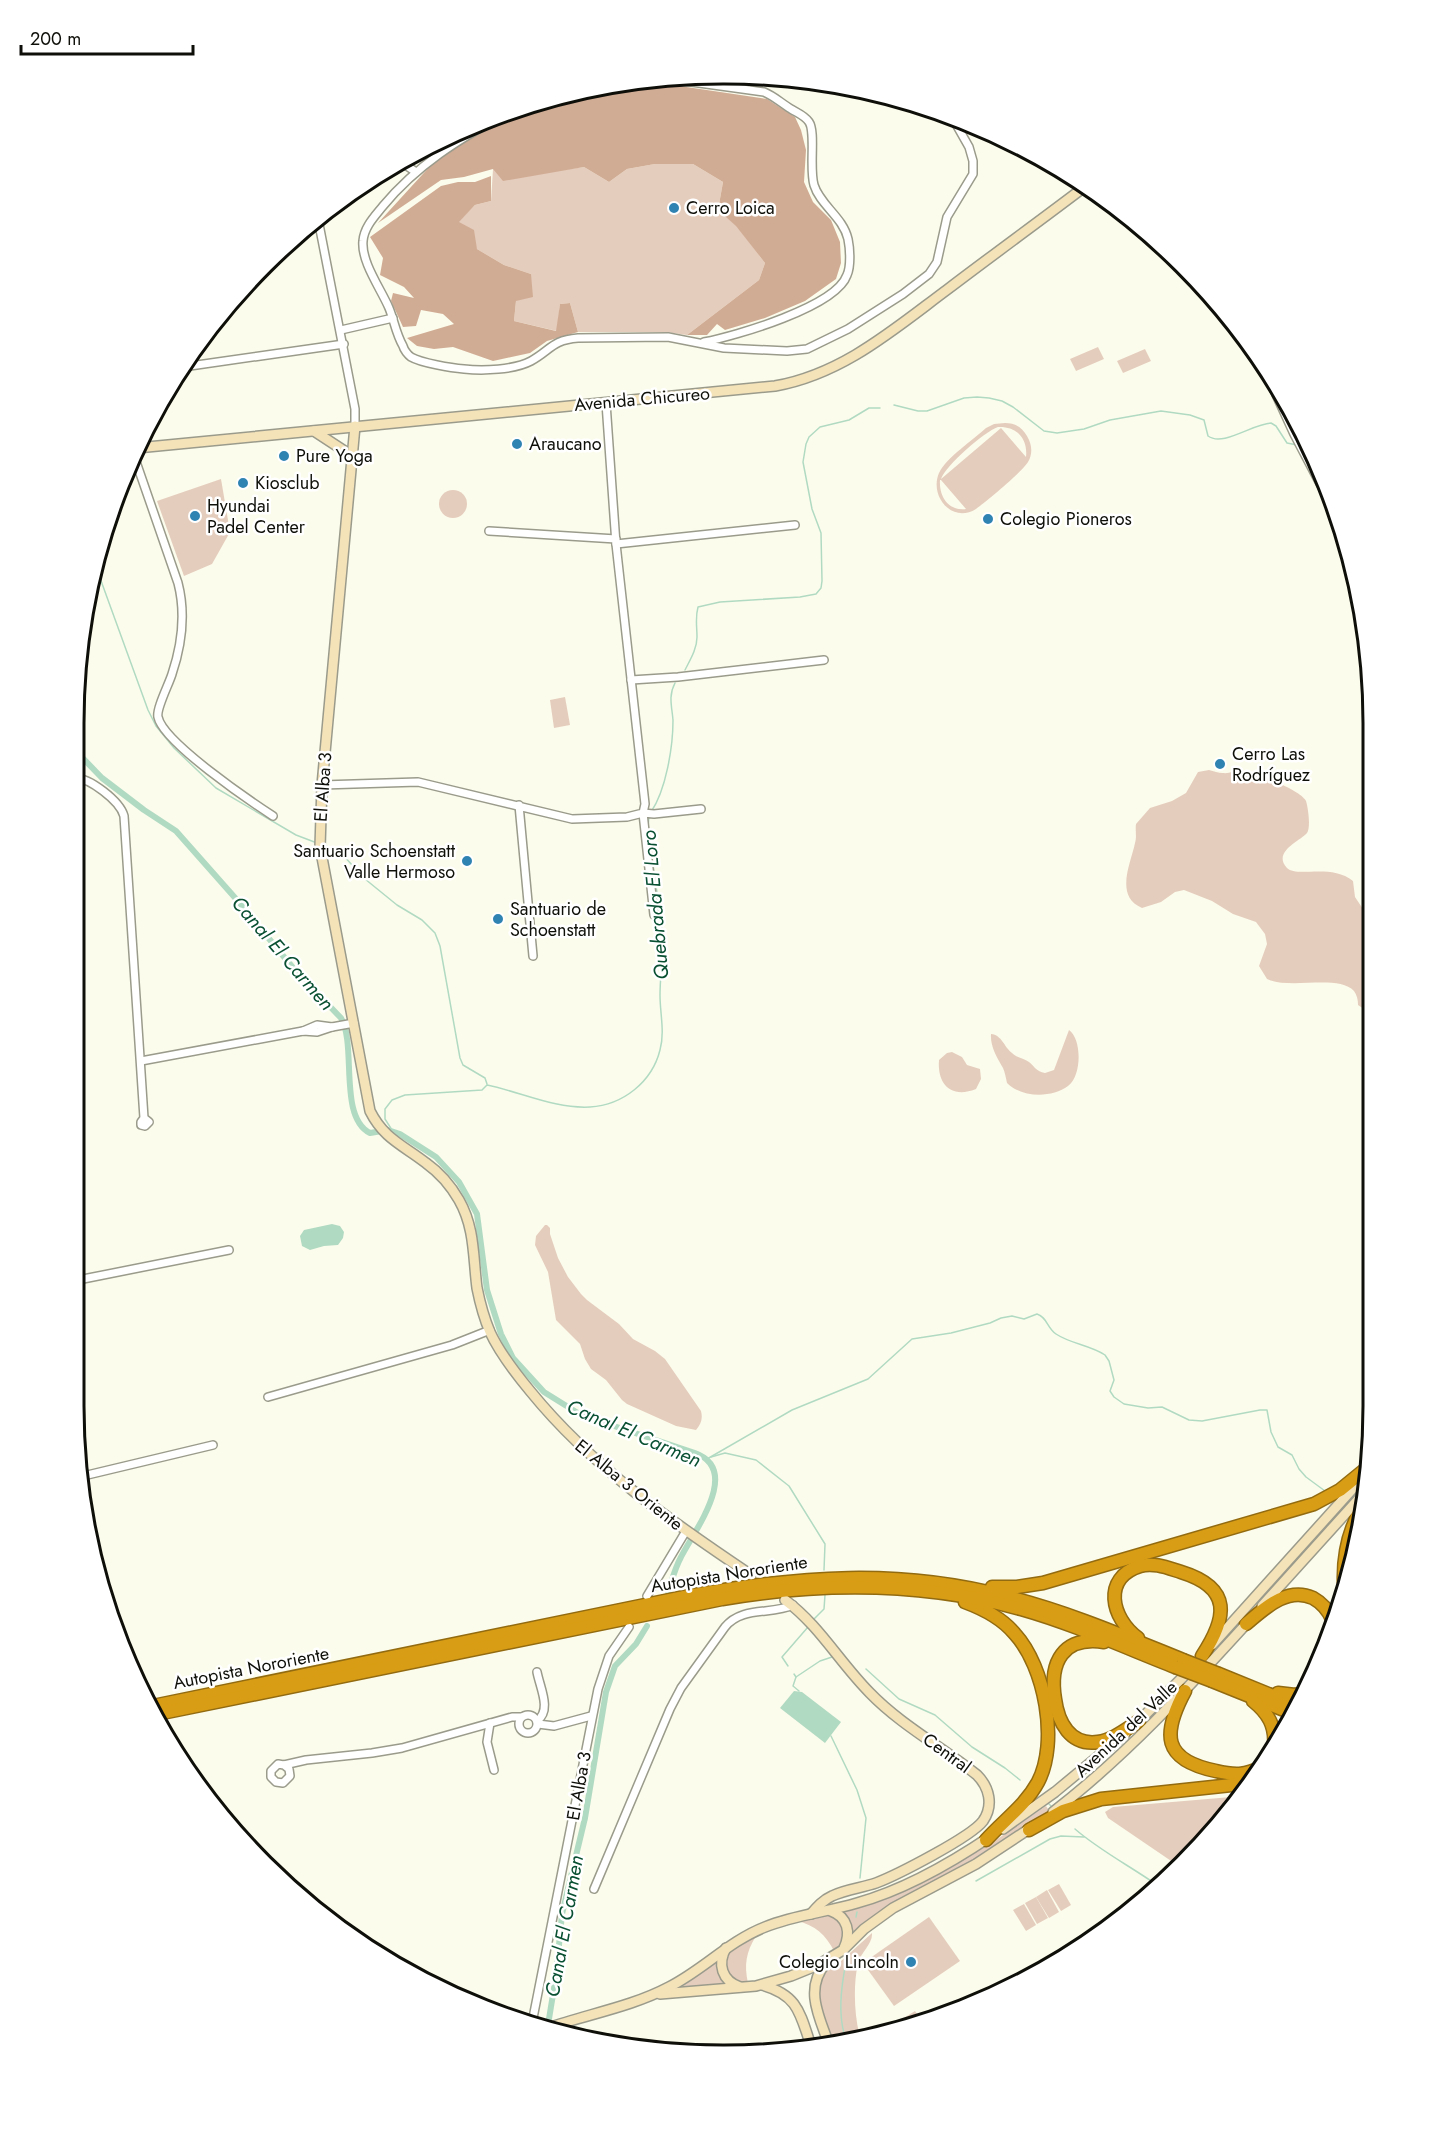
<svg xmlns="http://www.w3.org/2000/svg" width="1447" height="2129" viewBox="0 0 1447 2129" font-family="Jost,sans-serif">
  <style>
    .green { fill: #e5cdbd; fill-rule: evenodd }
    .forest { fill: #d1ac95 }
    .water { fill: #b1dac2 }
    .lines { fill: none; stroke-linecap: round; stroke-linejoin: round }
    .stream { stroke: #b1dac2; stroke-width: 1.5 }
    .canal { stroke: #b1dac2; stroke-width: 6 }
    .street-casing { stroke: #9b9b8c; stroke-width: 10 }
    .secondary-casing { stroke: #9b9b8c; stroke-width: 12 }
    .highway-casing { stroke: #926b11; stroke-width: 15 }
    .street { stroke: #fff; stroke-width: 7 }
    .secondary { stroke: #f4e2b9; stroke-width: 9 }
    .highway { stroke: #d99d15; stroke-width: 12 }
    .highway-bridge-casing { stroke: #926b11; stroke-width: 15; stroke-linecap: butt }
    .highway-bridge { stroke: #d99d15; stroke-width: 12 }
    .poi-dot { fill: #2f83b3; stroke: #fff; stroke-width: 2 }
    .labels { text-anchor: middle; stroke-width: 5; stroke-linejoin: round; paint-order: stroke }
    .poi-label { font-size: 18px; fill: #0f0f0a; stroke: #fff; text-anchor: start }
    .street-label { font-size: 18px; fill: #0f0f0a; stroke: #fff }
    .water-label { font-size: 20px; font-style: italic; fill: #095033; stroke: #fff }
    .rim { fill: none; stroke: #0f0f0a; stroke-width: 3 }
  </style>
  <rect width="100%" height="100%" fill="#fcfcec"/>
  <g class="green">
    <path d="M 655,164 L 693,164 L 723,182 L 718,210 L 736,225 L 765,263 L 759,280 L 687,335 L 666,332 L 578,332 L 570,303 L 560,304 L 557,331 L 514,321 L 516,301 L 531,274 L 504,265 L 477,249 L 458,222 L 475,205 L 491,201 L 493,169 L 547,172 L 584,167 L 609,182 L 627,169 Z"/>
    <path d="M 1098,347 L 1104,359 L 1076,371 L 1070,359 Z"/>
    <path d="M 1145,349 L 1151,361 L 1123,373 L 1117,361 Z"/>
    <path d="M 1005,423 C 1015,423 1022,427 1027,436 C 1032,444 1033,454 1028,462 C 1022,472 986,502 976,509 C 952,524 929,496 939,473 C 946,458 973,440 986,428 L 994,424 ZM 998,427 C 1017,426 1028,439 1026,457 L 1001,428 L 941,479 C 946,465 984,432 998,427 ZM 940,480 L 941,480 L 966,509 C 948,511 939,496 940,480 Z"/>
    <path d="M 221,479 L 230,532 L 212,564 L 184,576 L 157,501 Z"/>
    <circle cx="453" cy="504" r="14"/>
    <path d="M 565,697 L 570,725 L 554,728 L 550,700 Z"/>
    <path d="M 1209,770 C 1214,771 1218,773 1223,773 C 1229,774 1235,770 1241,770 C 1253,771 1302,791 1306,801 C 1308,807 1311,827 1307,833 C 1300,841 1272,852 1287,868 C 1297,878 1331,863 1353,881 L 1355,897 L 1369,918 L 1373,929 L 1373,1015 L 1358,1005 C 1358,1000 1357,995 1354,991 C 1338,974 1290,990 1267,979 L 1259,966 L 1267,944 L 1265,934 L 1256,922 L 1233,914 L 1212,901 L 1184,890 L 1175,892 L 1161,902 L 1142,908 C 1114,896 1131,863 1135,843 C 1137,837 1135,830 1136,824 L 1150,808 L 1172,801 L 1186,793 L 1198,772 Z"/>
    <path d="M 1069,1030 C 1082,1039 1082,1076 1068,1086 C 1052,1098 1022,1098 1007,1083 C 1006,1079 1005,1072 1003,1068 C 997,1058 990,1046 991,1034 C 1002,1035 1004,1047 1012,1053 C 1017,1058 1024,1058 1029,1062 C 1035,1067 1036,1071 1045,1073 L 1054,1070 Z"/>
    <path d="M 952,1052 L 962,1057 L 967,1065 L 980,1069 L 981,1079 L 976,1089 C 951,1099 937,1084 939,1060 L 947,1053 Z"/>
    <path d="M 545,1225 L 547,1225 L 550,1228 L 550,1234 L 558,1258 L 568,1277 L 581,1294 L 587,1300 L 619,1324 L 633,1339 L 655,1351 L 665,1359 L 701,1411 C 703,1419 701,1424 696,1430 L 676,1426 L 627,1404 L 622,1400 L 606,1380 L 591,1369 L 585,1359 L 580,1344 L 556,1320 L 548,1272 L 535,1245 L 536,1236 Z"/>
    <path d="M 1243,1796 L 1180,1867 L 1108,1818 L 1105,1812 L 1113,1807 Z"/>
    <path d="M 1046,1806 L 1050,1812 L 1002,1846 L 884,1909 L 853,1932 L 850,1921 L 841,1911 L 932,1878 L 990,1844 Z"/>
    <path d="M 1059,1884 L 1071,1905 L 1061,1911 L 1048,1890 Z"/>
    <path d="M 1047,1890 L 1059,1912 L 1049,1918 L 1036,1897 Z"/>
    <path d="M 1036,1897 L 1048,1918 L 1037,1924 L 1025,1903 Z"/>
    <path d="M 1024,1904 L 1036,1925 L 1026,1931 L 1013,1910 Z"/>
    <path d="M 825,1915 C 846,1917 848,1938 834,1951 C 826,1935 815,1925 797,1921 Z"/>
    <path d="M 929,1917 L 960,1961 L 894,2006 L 863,1963 Z"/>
    <path d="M 872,1933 C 873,1944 861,1952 858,1963 C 853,1985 854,2018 861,2040 L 851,2043 L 832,2044 L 817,1995 L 819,1984 L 827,1971 L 840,1962 Z"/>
    <path d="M 756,1936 C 746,1952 744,1965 748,1983 L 736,1982 L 726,1970 C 726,1947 737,1945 756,1936 Z"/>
    <path d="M 716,1960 L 720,1976 L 724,1985 L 679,1989 Z"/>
    <path d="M 915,2011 L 922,2021 L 877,2035 Z"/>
  </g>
  <g class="forest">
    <path d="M 646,81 L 767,99 L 795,117 L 801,130 L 806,150 L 804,182 L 813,202 L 831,220 L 840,242 L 841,263 L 836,279 L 805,301 L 765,318 L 725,330 L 717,324 L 707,335 L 687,335 L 759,280 L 765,263 L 736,226 L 718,210 L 723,182 L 693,164 L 655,164 L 627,169 L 609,182 L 584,167 L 503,181 L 493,169 L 464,177 L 441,180 L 378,223 L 432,164 L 469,139 L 521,114 L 633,82 Z"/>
    <path d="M 491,176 L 491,201 L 475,205 L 459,222 L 474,230 L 477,249 L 504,265 L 531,274 L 533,297 L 516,301 L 514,321 L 556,331 L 560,304 L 570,303 L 578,332 L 547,341 L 530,353 L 493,361 L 453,347 L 434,349 L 417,346 L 407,338 L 454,324 L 443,314 L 421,310 L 416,326 L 403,327 L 391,301 L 393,293 L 414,298 L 404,287 L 380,275 L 383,258 L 370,237 L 441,186 L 458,182 L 475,182 Z"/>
  </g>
  <g class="water">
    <path d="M 332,1224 L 340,1226 L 344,1232 L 343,1238 L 338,1245 L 324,1246 L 310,1250 L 302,1246 L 300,1236 L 304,1230 Z"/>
    <path d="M 794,1691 L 802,1692 L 841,1722 L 825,1743 L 780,1708 Z"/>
  </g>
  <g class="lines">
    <g class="stream">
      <path d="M 894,405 L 918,411 L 927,411 L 964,398 L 977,397 L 989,398 L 1002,401 L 1013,407 L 1044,431 L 1057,433 L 1084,429 L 1110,420 L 1161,411 L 1190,415 L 1204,420 L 1208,436 C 1223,447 1252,424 1271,423 L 1276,426 L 1287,443 L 1297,445"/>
      <path d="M 96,567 L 148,710 L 156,726 L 174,748 L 216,788 L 296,835 L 317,843"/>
      <path d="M 685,670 C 690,660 697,649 697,637 C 697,626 695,618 698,607 L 720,602 L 800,597 L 816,594 L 821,588 L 822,581 L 821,533 L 812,509 L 803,462 L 806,444 L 809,437 L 820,427 L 849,420 L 869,408 L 880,408"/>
      <path d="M 651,812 C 666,790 673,747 673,720 C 672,707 668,696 675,683"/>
      <path d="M 324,845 L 341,853 L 365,879 L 397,905 L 422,920 L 435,933 L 440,946 L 460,1058 L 463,1065 L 485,1078 L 487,1084"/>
      <path d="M 392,1130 L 385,1119 L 385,1109 L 392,1100 L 405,1095 L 482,1090 L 487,1085 C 521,1092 555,1109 590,1107 C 623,1105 652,1082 660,1050 C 665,1032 660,1014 660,995 C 660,974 664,952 662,931 C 658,896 652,861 648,827 L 649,816"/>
      <path d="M 711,1457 L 725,1453 L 756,1460 L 789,1486 L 825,1544 L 824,1570"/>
      <path d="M 707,1459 L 792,1410 L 868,1379 L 912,1339 L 951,1333 L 990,1323 L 1001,1318 L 1012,1316 L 1024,1319 L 1037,1314 C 1047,1317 1047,1328 1056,1334 C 1071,1344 1090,1345 1105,1355 L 1109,1361 L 1114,1380 L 1110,1391 L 1114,1397 L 1124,1404 L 1148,1408 L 1162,1407 L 1189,1420 L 1202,1421 L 1260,1410 L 1267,1410 L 1271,1432 L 1278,1447 L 1292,1455 L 1299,1469 L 1306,1477 L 1325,1491"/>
      <path d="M 814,1619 L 824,1609 L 825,1595"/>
      <path d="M 788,1666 L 782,1657 L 808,1627"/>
      <path d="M 866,1669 L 899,1699 L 935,1715 L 972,1747 L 1005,1768 L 1020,1780"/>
      <path d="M 794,1674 L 796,1677 L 820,1661 L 832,1657"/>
      <path d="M 796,1677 L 793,1686 L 799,1691"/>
      <path d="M 831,1736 L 857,1790 L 866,1818 L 860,1878"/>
      <path d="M 1048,1803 L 1052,1807"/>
      <path d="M 1075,1829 C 1099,1850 1130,1866 1157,1885"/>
      <path d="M 976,1881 L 1050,1839 L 1061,1836 L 1084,1837"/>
      <path d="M 856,1917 L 857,1912"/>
      <path d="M 846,1962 C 841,1988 837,2017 847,2043"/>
    </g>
    <g class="canal">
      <path d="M 74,749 L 102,778 L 144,810 L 176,831 L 237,900 L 294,969 L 341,1018 C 357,1045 338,1117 370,1133 L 388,1130 L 400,1134 L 436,1157 L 459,1182 L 477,1214 L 487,1290 L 501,1334 L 513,1358 L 544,1392 L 581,1415 L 695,1453 C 742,1470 694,1531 681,1557 C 675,1568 672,1580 668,1592"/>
      <path d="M 548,2025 L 556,1976 L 562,1914 L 585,1818 L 606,1692 L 615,1666 L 636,1644 L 647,1626"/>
    </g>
    <g class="street-casing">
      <g id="street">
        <path d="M 670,79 L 764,92 C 774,96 781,103 791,109 C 797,113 804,115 809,122 C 816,132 809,168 814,185 C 820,205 843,217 848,239 C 850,249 851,266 847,275 C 836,307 735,336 704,342"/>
        <path d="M 560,97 L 611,85"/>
        <path d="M 505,114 C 459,139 417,165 383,206 C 375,216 364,227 363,241 C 361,262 381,289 389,308 C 394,320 396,334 403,346 C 404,350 408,355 411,357 C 421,363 452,368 464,369 C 483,371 514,370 531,361 C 551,350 552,340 578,338 L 668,337 L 724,348 L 787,351 L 807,349 L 848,329 L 903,294 L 929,274 L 937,262 L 947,217 L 973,174 L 973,161 L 969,147 L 952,117"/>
        <path d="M 401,162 L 416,172"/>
        <path d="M 318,219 L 355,409 L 355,426"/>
        <path d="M 341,330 L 393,318"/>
        <path d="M 1257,353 L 1294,434 L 1336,514"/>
        <path d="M 183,367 L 344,344"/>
        <path d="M 134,456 L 178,583 C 186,614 182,644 172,674 C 169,684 156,709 158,717 C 163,742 250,801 273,816"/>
        <path d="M 489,531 L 616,539"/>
        <path d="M 616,544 L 795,525"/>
        <path d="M 631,680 L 678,677 L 824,660"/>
        <path d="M 74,778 C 89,777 120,801 124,816 L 144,1118 L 141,1122 L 141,1125 L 145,1126 L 149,1122 L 144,1118"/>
        <path d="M 322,785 L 418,782 L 572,819 L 627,817 L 643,813 L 645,804 L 616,544 L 606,403"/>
        <path d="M 519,805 L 533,956"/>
        <path d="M 654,915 L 643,813 L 654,814 L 701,809"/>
        <path d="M 303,1031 L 317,1025 L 332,1027"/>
        <path d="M 141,1061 L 303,1031 L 317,1032 L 332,1027 L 354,1023"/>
        <path d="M 78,1280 L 229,1250"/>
        <path d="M 268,1397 L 452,1345 L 490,1330"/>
        <path d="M 79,1477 L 213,1445"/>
        <path d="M 647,1596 L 686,1531"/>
        <path d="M 537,1672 C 540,1688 552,1710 537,1721"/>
        <circle cx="528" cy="1724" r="9"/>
        <path d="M 490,1723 L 487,1742 L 494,1770"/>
        <path d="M 538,1724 L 554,1726 L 591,1716"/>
        <path d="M 284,1765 L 289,1769 L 290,1776 L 283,1783 L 276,1782 L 271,1777 L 271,1771 L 278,1764 L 284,1765 L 306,1760 L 372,1753 L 402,1748 L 512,1717 L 521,1717"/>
        <path d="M 594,1889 L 670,1709 L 681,1688 L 725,1627 C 742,1606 771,1615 793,1605"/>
        <path d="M 532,2023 L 598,1689 L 609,1656 L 629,1627"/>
      </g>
    </g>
    <g class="secondary-casing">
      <g id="secondary">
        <path d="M 355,426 L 322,785 L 320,847 L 370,1111 C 384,1139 403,1145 426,1163 C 440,1173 451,1186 459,1200 C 475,1228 473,1257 477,1288 C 480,1303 484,1318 490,1332 C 500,1354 516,1374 531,1392 C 592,1467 672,1522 751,1575"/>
        <path d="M 314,431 L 343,450 L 352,461"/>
        <path d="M 137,448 L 775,386 C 843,374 894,329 948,289 C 994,254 1041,220 1087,185"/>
        <path d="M 785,1600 C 819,1625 840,1663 870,1693 C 901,1725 942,1747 977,1775 C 989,1787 994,1805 983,1821 C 971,1837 897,1875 876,1883 C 862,1888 846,1889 832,1896 C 823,1900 817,1907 811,1914"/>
        <path d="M 1262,1606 L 1365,1492"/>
        <path d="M 1212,1645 L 1365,1475"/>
        <path d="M 1135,1725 L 1191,1669"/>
        <path d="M 1053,1812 C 1126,1756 1187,1689 1249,1621"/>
        <path d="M 1003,1829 L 1055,1792 L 1125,1734"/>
        <path d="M 831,1911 C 848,1917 851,1933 844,1948"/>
        <path d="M 726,1948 C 717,1964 722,1981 740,1987"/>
        <path d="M 826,1963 C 804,1988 819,2017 829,2044"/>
        <path d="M 762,1985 C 798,1995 800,2013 811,2046"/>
        <path d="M 660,1994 L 756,1986 L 791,1976 L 818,1965 L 843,1950 L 864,1929 L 893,1908 L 976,1864 L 1032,1827"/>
        <path d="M 548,2028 C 588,2014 631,2007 669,1987 C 703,1970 729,1941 765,1927 C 795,1915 827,1912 857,1903 C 904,1890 951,1863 991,1836"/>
      </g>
    </g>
    <g class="highway-casing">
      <g id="highway">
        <path d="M 1344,1583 C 1343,1555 1349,1528 1364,1504"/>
        <path d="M 992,1587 L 1017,1587 L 1043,1583 L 1314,1504 L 1340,1490 L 1367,1468"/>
        <path d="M 965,1602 C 984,1609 1002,1618 1015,1634 C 1045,1667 1059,1742 1038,1782 C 1025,1806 1004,1820 986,1840"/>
        <path d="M 1246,1624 C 1264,1609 1287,1586 1313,1598 C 1322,1603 1328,1610 1332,1619"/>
        <path d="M 1138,1638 C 1111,1618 1102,1578 1140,1566 C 1154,1562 1168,1568 1181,1572 C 1233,1588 1227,1618 1202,1656"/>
        <path d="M 1104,1642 C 1063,1636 1049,1662 1055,1699 C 1058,1722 1070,1746 1098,1742 C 1113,1740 1126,1729 1139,1721"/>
        <path d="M 1219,1674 L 1298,1706"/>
        <path d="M 1212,1681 L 1294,1714"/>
        <path d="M 1185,1691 C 1162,1734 1162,1760 1216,1771 C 1233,1775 1246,1776 1261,1767"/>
        <path d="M 1278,1693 L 1295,1695 L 1306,1693"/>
        <path d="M 1253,1701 C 1268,1713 1276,1726 1274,1746"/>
        <path d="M 153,1706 L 689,1596 C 798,1576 899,1568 1008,1597 C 1068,1612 1126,1637 1183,1660"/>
        <path d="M 157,1714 L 722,1599 C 822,1582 923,1582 1021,1609 C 1074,1624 1124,1647 1175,1667"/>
        <path d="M 1029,1830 L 1063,1811 L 1101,1799 L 1250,1783"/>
      </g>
    </g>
    <use href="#street" class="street"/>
    <use href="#secondary" class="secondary"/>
    <use href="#highway" class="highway"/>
    <g class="highway-bridge-casing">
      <g id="highway-bridge">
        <path d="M 1183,1660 L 1219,1674"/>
        <path d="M 1175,1667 L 1212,1681"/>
      </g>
    </g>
    <use href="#highway-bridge" class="highway-bridge"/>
  </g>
  <g class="poi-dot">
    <circle cx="674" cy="208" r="6"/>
    <circle cx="517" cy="444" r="6"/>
    <circle cx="284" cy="456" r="6"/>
    <circle cx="243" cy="483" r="6"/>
    <circle cx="195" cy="516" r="6"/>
    <circle cx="988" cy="519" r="6"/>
    <circle cx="1220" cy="764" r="6"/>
    <circle cx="467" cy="861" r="6"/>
    <circle cx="498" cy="919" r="6"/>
    <circle cx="911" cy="1962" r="6"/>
  </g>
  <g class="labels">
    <g class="poi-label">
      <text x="686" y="214">Cerro Loica</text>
      <text x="529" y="450">Araucano</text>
      <text x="296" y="462">Pure Yoga</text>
      <text x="255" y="489">Kiosclub</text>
      <text x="207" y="512">Hyundai<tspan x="207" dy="21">Padel Center</tspan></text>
      <text x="1000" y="525">Colegio Pioneros</text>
      <text x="1232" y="760">Cerro Las<tspan x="1232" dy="21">Rodríguez</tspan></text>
      <text x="455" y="857" text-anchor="end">Santuario Schoenstatt<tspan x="455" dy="21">Valle Hermoso</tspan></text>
      <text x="510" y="915">Santuario de<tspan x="510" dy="21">Schoenstatt</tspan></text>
      <text x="899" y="1968" text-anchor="end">Colegio Lincoln</text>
    </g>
    <g class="street-label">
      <text transform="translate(642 399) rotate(-5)" y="6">Avenida Chicureo</text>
      <text transform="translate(323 787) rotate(-86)" y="6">El Alba 3</text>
      <text transform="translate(629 1485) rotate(39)" y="6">El Alba 3 Oriente</text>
      <text transform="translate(729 1574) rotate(-9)" y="6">Autopista Nororiente</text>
      <text transform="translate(251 1668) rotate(-11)" y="6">Autopista Nororiente</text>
      <text transform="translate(1126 1729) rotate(-43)" y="6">Avenida del Valle</text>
      <text transform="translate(947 1753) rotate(36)" y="6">Central</text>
      <text transform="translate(579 1786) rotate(-80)" y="6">El Alba 3</text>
    </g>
    <g class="water-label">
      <text transform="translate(655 905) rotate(-95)" y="7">Quebrada El Loro</text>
      <text transform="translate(283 953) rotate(49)" y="7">Canal El Carmen</text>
      <text transform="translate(634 1433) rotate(23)" y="7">Canal El Carmen</text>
      <text transform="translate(564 1926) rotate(-80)" y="7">Canal El Carmen</text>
    </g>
  </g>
  <path d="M0 0H1447V2129H0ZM723 84H724A639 639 0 0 1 1363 723V1406A639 639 0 0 1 724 2045H723A639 639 0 0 1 84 1406V723A639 639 0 0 1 723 84Z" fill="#fff" fill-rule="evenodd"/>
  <path class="rim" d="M723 84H724A639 639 0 0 1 1363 723V1406A639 639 0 0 1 724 2045H723A639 639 0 0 1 84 1406V723A639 639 0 0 1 723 84Z"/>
  <path d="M21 45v9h172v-9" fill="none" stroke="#0f0f0a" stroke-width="3"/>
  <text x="30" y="45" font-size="18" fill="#0f0f0a" stroke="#ffffff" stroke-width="4.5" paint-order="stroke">200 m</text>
</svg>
